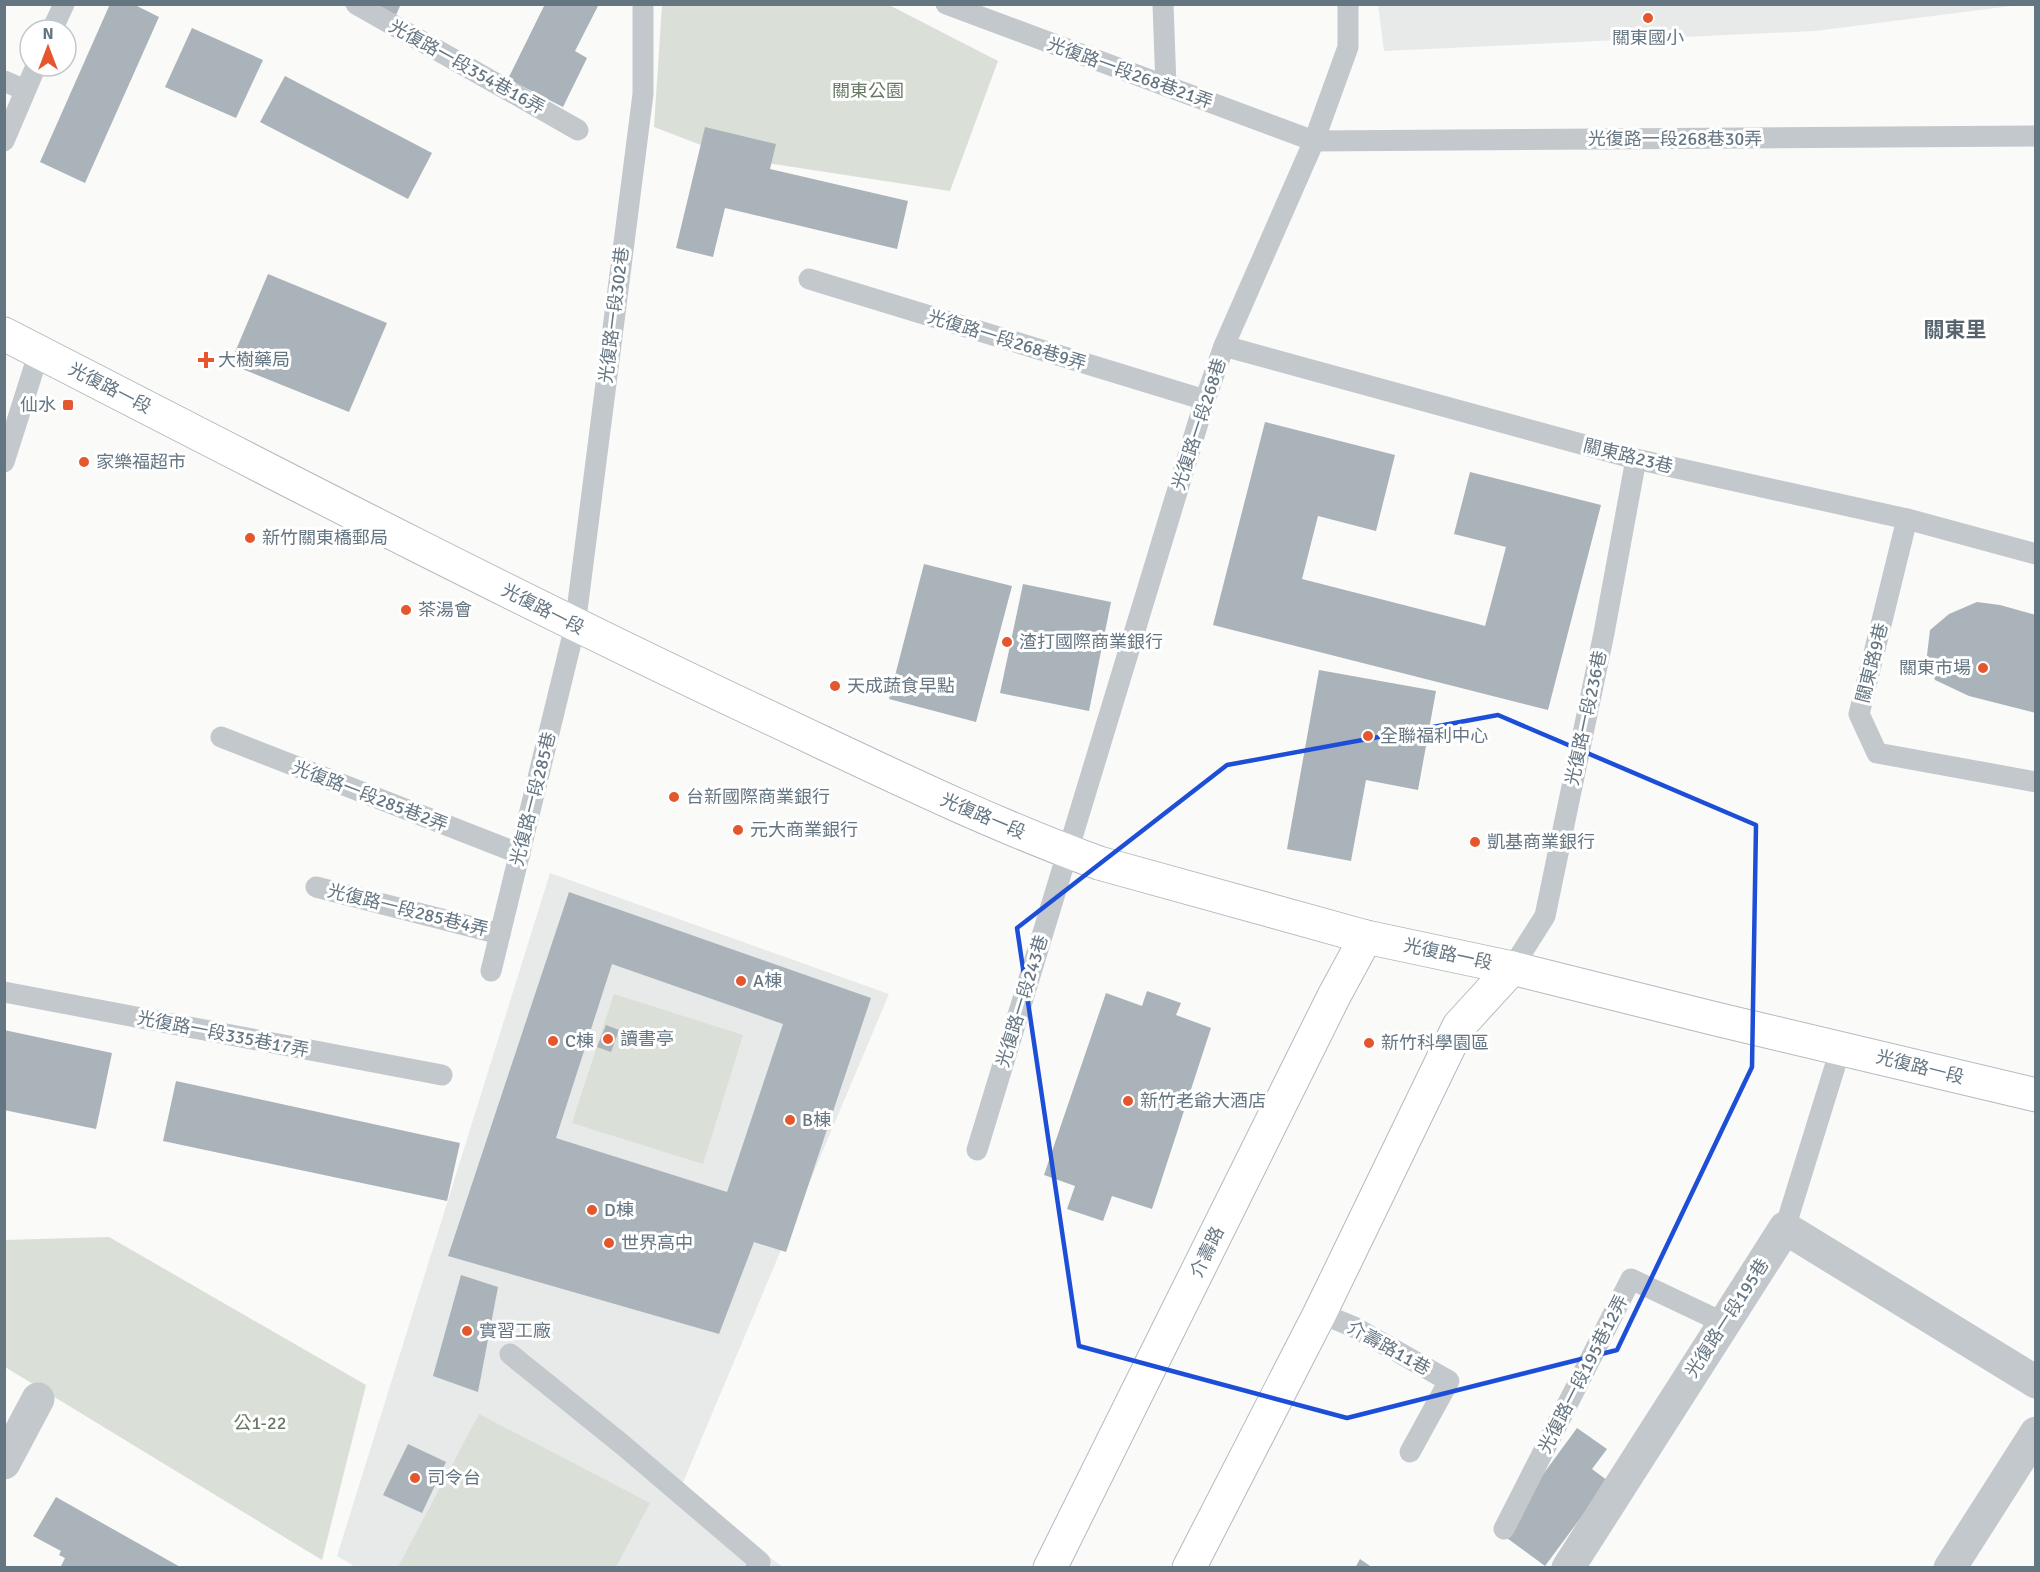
<svg xmlns="http://www.w3.org/2000/svg" width="2040" height="1572" viewBox="0 0 2040 1572" font-family="Signika,'Noto Sans TC',sans-serif">
  <style>
    .built { fill: #e8e9e9 }
    .green { fill: #dadfd7 }
    .building { fill: #aab3b9; fill-rule: evenodd }
    .lines { fill: none; stroke-linecap: round; stroke-linejoin: round }
    .secondary-casing { stroke: #b3babf; stroke-width: 35 }
    .lane { stroke: #c3c8cc; stroke-width: 21 }
    .street { stroke: #c3c8cc; stroke-width: 33 }
    .secondary { stroke: #fff; stroke-width: 33 }
    .marked { fill: none; stroke: #1d4ed8; stroke-width: 4.5; stroke-linejoin: round }
    .poi-dot { fill: #e4572e; stroke: #fff; stroke-width: 2 }
    .labels { text-anchor: middle; stroke-width: 6; stroke-linejoin: round; paint-order: stroke }
    .poi-label { font-size: 18px; fill: #657683; stroke: #fff; text-anchor: start }
    .street-label { font-size: 18px; fill: #657683; stroke: #fff }
    .park-label { font-size: 18px; fill: #687a64; stroke: #fff }
    .quarter-label { font-size: 21px; font-weight: bold; fill: #57646e; stroke: #fff }
  </style>
  <rect width="100%" height="100%" fill="#fafaf8"/>
  <g class="built">
    <path d="M 1378,5 L 1378,4 L 2019,5 L 1815,31 L 1384,51 Z"/>
    <path d="M 550,873 L 889,994 L 679,1492 L 783,1567 L 357,1568 L 337,1556 Z"/>
  </g>
  <g class="green">
    <path d="M 662,5 L 889,5 L 998,61 L 950,191 L 735,158 L 654,127 Z"/>
    <path d="M 614,994 L 743,1035 L 703,1164 L 572,1123 Z"/>
    <path d="M 109,1237 L 366,1385 L 322,1560 L 5,1367 L 4,1240 Z"/>
    <path d="M 479,1414 L 650,1503 L 616,1567 L 398,1567 Z"/>
  </g>
  <g class="building">
    <path d="M 110,4 L 133,4 L 159,17 L 85,183 L 40,162 Z"/>
    <path d="M 375,4 L 401,4 L 396,15 Z"/>
    <path d="M 545,4 L 599,4 L 575,51 L 587,58 L 563,107 L 508,79 Z"/>
    <path d="M 192,28 L 263,60 L 236,118 L 165,87 Z"/>
    <path d="M 285,76 L 432,153 L 408,199 L 260,122 Z"/>
    <path d="M 705,127 L 776,144 L 770,169 L 908,201 L 897,249 L 725,208 L 713,257 L 676,248 Z"/>
    <path d="M 268,274 L 387,323 L 349,412 L 230,364 Z"/>
    <path d="M 1265,422 L 1395,455 L 1376,531 L 1318,516 L 1302,579 L 1478,624 L 1485,626 L 1506,547 L 1454,534 L 1470,472 L 1601,505 L 1548,710 L 1213,625 Z"/>
    <path d="M 924,564 L 1012,586 L 976,722 L 889,699 Z"/>
    <path d="M 1023,584 L 1111,602 L 1089,711 L 1000,693 Z"/>
    <path d="M 1977,602 L 2000,605 L 2036,615 L 2036,713 L 1969,696 L 1935,680 L 1927,655 L 1930,630 L 1949,614 Z"/>
    <path d="M 1319,670 L 1436,691 L 1418,790 L 1366,780 L 1351,861 L 1287,849 Z"/>
    <path d="M 569,892 L 871,998 L 786,1252 L 754,1242 L 719,1334 L 448,1256 ZM 612,964 L 783,1024 L 727,1192 L 556,1138 Z"/>
    <path d="M 1147,991 L 1181,1003 L 1176,1015 L 1211,1028 L 1152,1209 L 1112,1196 L 1103,1221 L 1067,1209 L 1075,1186 L 1044,1175 L 1106,993 L 1142,1006 Z"/>
    <path d="M 606,1025 L 619,1030 L 611,1052 L 597,1047 Z"/>
    <path d="M 4,1030 L 112,1053 L 96,1129 L 4,1110 Z"/>
    <path d="M 176,1081 L 460,1143 L 447,1201 L 163,1141 Z"/>
    <path d="M 461,1275 L 498,1287 L 478,1392 L 433,1376 Z"/>
    <path d="M 1577,1428 L 1607,1449 L 1592,1469 L 1608,1481 L 1545,1566 L 1500,1533 Z"/>
    <path d="M 408,1444 L 446,1462 L 422,1513 L 383,1495 Z"/>
    <path d="M 56,1497 L 182,1568 L 60,1568 L 65,1558 L 59,1555 L 61,1551 L 33,1536 Z"/>
    <path d="M 1360,1559 L 1373,1568 L 1355,1568 Z"/>
  </g>
  <g class="lines">
    <g class="secondary-casing">
      <g id="secondary">
        <path d="M 4,334 C 251,461 497,589 747,707 C 863,761 978,819 1099,863 L 1366,937 L 1512,968 L 1716,1019 L 2036,1095"/>
        <path d="M 1050,1568 L 1334,996 L 1366,937"/>
        <path d="M 1189,1568 L 1320,1313 L 1459,1026 L 1512,968"/>
      </g>
    </g>
    <g class="lane">
      <path d="M 356,4 L 578,130"/>
      <path d="M 946,4 L 1314,141 L 2036,136"/>
      <path d="M 1163,4 L 1166,86"/>
      <path d="M 52,30 L 64,4"/>
      <path d="M 4,81 L 25,90"/>
      <path d="M 4,141 L 36,66"/>
      <path d="M 809,279 L 1205,400"/>
      <path d="M 1224,346 L 1636,459 L 1907,519 L 2036,554"/>
      <path d="M 4,462 L 39,352"/>
      <path d="M 1907,519 L 1859,714 L 1877,753 L 2036,782"/>
      <path d="M 221,737 L 520,854"/>
      <path d="M 316,887 L 500,934"/>
      <path d="M 1512,968 L 1545,916 L 1604,633 L 1636,459"/>
      <path d="M 491,971 L 575,626 L 643,94 L 643,4"/>
      <path d="M 4,992 L 442,1075"/>
      <path d="M 977,1150 L 1205,400 L 1224,346 L 1314,141 L 1348,47 L 1348,4"/>
      <path d="M 1785,1228 L 1841,1047"/>
      <path d="M 1320,1313 L 1354,1327 L 1449,1381 L 1410,1452"/>
      <path d="M 510,1354 L 624,1446 L 760,1562 L 756,1568"/>
      <path d="M 1504,1529 L 1631,1279 L 1724,1323"/>
    </g>
    <g class="street">
      <path d="M 4,1463 L 38,1399"/>
      <path d="M 1568,1568 L 1785,1228 L 2036,1382"/>
      <path d="M 1950,1568 L 2036,1433"/>
    </g>
    <use href="#secondary" class="secondary"/>
  </g>
  <path class="marked" d="M 1498,715 L 1756,825 L 1752,1067 L 1617,1350 L 1347,1418 L 1079,1346 L 1017,928 L 1227,765 Z"/>
  <g class="poi-dot">
    <circle cx="1648" cy="18" r="6"/>
    <path d="M203 351h6v6h6v6h-6v6h-6v-6h-6v-6h6z"/>
    <rect x="62" y="399" width="12" height="12" rx="3"/>
    <circle cx="84" cy="462" r="6"/>
    <circle cx="250" cy="538" r="6"/>
    <circle cx="406" cy="610" r="6"/>
    <circle cx="1007" cy="642" r="6"/>
    <circle cx="1983" cy="668" r="6"/>
    <circle cx="835" cy="686" r="6"/>
    <circle cx="1368" cy="736" r="6"/>
    <circle cx="674" cy="797" r="6"/>
    <circle cx="738" cy="830" r="6"/>
    <circle cx="1475" cy="842" r="6"/>
    <circle cx="741" cy="981" r="6"/>
    <circle cx="608" cy="1039" r="6"/>
    <circle cx="553" cy="1041" r="6"/>
    <circle cx="1369" cy="1043" r="6"/>
    <circle cx="1128" cy="1101" r="6"/>
    <circle cx="790" cy="1120" r="6"/>
    <circle cx="592" cy="1210" r="6"/>
    <circle cx="609" cy="1243" r="6"/>
    <circle cx="467" cy="1331" r="6"/>
    <circle cx="415" cy="1478" r="6"/>
  </g>
  <g class="labels">
    <g class="poi-label">
      <text x="1648" y="44" text-anchor="middle">關東國小</text>
      <text x="218" y="366">大樹藥局</text>
      <text x="56" y="411" text-anchor="end">仙水</text>
      <text x="96" y="468">家樂福超市</text>
      <text x="262" y="544">新竹關東橋郵局</text>
      <text x="418" y="616">茶湯會</text>
      <text x="1019" y="648">渣打國際商業銀行</text>
      <text x="1971" y="674" text-anchor="end">關東市場</text>
      <text x="847" y="692">天成蔬食早點</text>
      <text x="1380" y="742">全聯福利中心</text>
      <text x="686" y="803">台新國際商業銀行</text>
      <text x="750" y="836">元大商業銀行</text>
      <text x="1487" y="848">凱基商業銀行</text>
      <text x="753" y="987">A棟</text>
      <text x="620" y="1045">讀書亭</text>
      <text x="565" y="1047">C棟</text>
      <text x="1381" y="1049">新竹科學園區</text>
      <text x="1140" y="1107">新竹老爺大酒店</text>
      <text x="802" y="1126">B棟</text>
      <text x="604" y="1216">D棟</text>
      <text x="621" y="1249">世界高中</text>
      <text x="479" y="1337">實習工廠</text>
      <text x="427" y="1484">司令台</text>
    </g>
    <g class="street-label">
      <text transform="translate(467 67) rotate(29)" y="6">光復路一段354巷16弄</text>
      <text transform="translate(1130 73) rotate(20)" y="6">光復路一段268巷21弄</text>
      <text x="1675" y="145">光復路一段268巷30弄</text>
      <text transform="translate(614 315) rotate(-83)" y="6">光復路一段302巷</text>
      <text transform="translate(1007 340) rotate(17)" y="6">光復路一段268巷9弄</text>
      <text transform="translate(110 388) rotate(27)" y="6">光復路一段</text>
      <text transform="translate(1199 424) rotate(-72)" y="6">光復路一段268巷</text>
      <text transform="translate(1628 456) rotate(14)" y="6">關東路23巷</text>
      <text transform="translate(543 609) rotate(27)" y="6">光復路一段</text>
      <text transform="translate(1872 663) rotate(-76)" y="6">關東路9巷</text>
      <text transform="translate(1586 718) rotate(-78)" y="6">光復路一段236巷</text>
      <text transform="translate(370 796) rotate(21)" y="6">光復路一段285巷2弄</text>
      <text transform="translate(533 799) rotate(-76)" y="6">光復路一段285巷</text>
      <text transform="translate(983 816) rotate(23)" y="6">光復路一段</text>
      <text transform="translate(408 910) rotate(14)" y="6">光復路一段285巷4弄</text>
      <text transform="translate(1448 954) rotate(12)" y="6">光復路一段</text>
      <text transform="translate(1022 1001) rotate(-73)" y="6">光復路一段243巷</text>
      <text transform="translate(223 1034) rotate(11)" y="6">光復路一段335巷17弄</text>
      <text transform="translate(1920 1067) rotate(14)" y="6">光復路一段</text>
      <text transform="translate(1207 1252) rotate(-64)" y="6">介壽路</text>
      <text transform="translate(1727 1318) rotate(-57)" y="6">光復路一段195巷</text>
      <text transform="translate(1389 1348) rotate(29)" y="6">介壽路11巷</text>
      <text transform="translate(1583 1374) rotate(-63)" y="6">光復路一段195巷12弄</text>
    </g>
    <g class="park-label">
      <text x="868" y="97">關東公園</text>
      <text x="260" y="1429">公1-22</text>
    </g>
    <g class="quarter-label">
      <text x="1955" y="337">關東里</text>
    </g>
  </g>
  <rect width="2040" height="1572" fill="none" stroke="#657683" stroke-width="12"/>
  <g transform="translate(48 48)"><circle r="28" fill="#ffffff" stroke="#c1c8cd" stroke-width="1.5"/>
  <path d="M0-4.5L10 22L0 15L-10 22Z" fill="#e4572e"/>
  <text y="-9" font-size="16" font-weight="bold" text-anchor="middle" fill="#657683">N</text>
  </g>
</svg>
